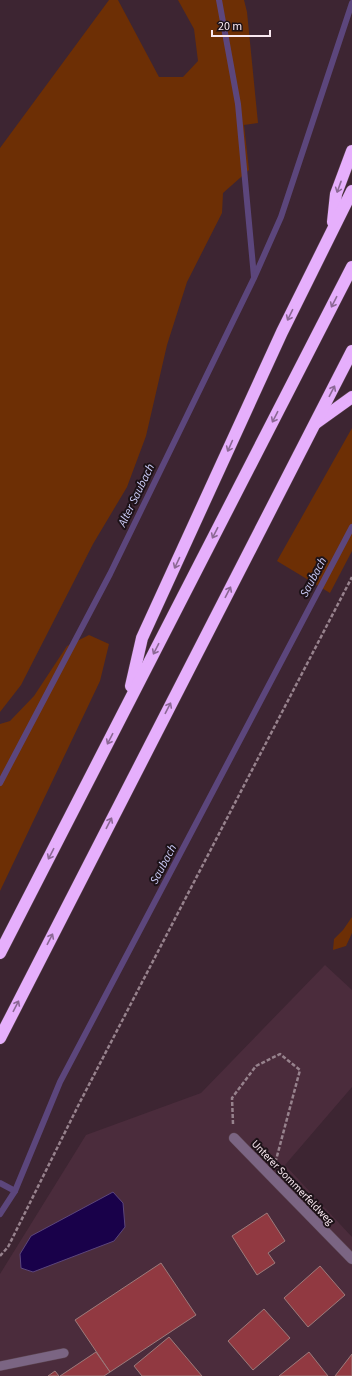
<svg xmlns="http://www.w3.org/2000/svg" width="352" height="1376" viewBox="0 0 352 1376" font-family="'Source Sans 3',sans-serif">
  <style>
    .built { fill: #4b2c3c }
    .green { fill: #6d2f05 }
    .water { fill: #19014a; stroke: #5c467c }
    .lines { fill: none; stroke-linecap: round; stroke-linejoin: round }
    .stream { stroke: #5c467c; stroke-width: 6 }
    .building { fill: #913941; stroke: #9d7b7b }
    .lane-casing { stroke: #5b4450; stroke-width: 10 }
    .street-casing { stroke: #5b4450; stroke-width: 11 }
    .highway-casing { stroke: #5b4450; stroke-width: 13 }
    .path { stroke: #97828d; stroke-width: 2.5; stroke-dasharray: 4 2; stroke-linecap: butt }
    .lane { stroke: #7b6583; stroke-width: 9 }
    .street { stroke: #7b6583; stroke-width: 10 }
    .highway { stroke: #e6affc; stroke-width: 12 }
    .oneway { stroke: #8c6895 }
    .labels { text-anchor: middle; stroke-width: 4; stroke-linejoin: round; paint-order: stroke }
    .street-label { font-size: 11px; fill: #f9e8f0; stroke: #1d1218 }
    .water-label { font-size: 12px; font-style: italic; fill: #cacaf5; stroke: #1d1218 }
  </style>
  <rect width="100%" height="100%" fill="#3d2532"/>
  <path class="built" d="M 325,965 L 352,990 L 352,1087 L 285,1165 L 352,1237 L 352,1376 L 0,1376 L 0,1274 L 86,1135 L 201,1093 Z"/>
  <g class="green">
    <path d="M 109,0 L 118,0 L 159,77 L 183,77 L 198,61 L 194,29 L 178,0 L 244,0 L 247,12 L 258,123 L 244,125 L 249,170 L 223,193 L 222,213 L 187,282 L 167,345 L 146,436 L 127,487 L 93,544 L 21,685 L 0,712 L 0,148 Z"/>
    <path d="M 352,428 L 352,551 L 330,593 L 277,561 Z"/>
    <path d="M 89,635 L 109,644 L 100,681 L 0,891 L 0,724 L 10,721 L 34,696 L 67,646 Z"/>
    <path d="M 352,917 L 352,933 L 346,946 L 333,950 L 334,939 L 343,930 Z"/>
  </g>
  <path class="water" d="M 113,1192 L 123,1203 L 125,1227 L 114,1241 L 33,1272 L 21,1268 L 20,1254 L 31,1236 Z"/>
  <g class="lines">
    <g class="stream">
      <path d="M 219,0 L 238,104 L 254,277"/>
      <path d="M 0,783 L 110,574 L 254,278 L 281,217 L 352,3"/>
      <path d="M 0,1183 L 15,1191"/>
      <path d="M 0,1214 L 15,1191 L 60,1082 L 352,527"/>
    </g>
  </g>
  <g class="building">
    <path d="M 267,1213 L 285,1241 L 268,1253 L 275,1263 L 257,1275 L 232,1236 Z"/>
    <path d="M 161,1263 L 196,1315 L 110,1372 L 75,1320 Z"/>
    <path d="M 320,1266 L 345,1295 L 308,1327 L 284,1298 Z"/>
    <path d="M 264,1309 L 290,1338 L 253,1370 L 228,1341 Z"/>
    <path d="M 169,1337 L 202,1376 L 142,1376 L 134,1366 Z"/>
    <path d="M 96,1352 L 110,1372 L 104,1376 L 60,1376 Z"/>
    <path d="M 309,1352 L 328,1376 L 279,1376 Z"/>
    <path d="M 352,1354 L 352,1376 L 335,1376 Z"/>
    <path d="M 55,1371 L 59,1376 L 48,1376 Z"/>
  </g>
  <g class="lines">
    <g class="lane-casing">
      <path id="lane" d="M 0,1366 L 64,1353"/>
    </g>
    <g class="street-casing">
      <path id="street" d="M 234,1138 L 352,1259"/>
    </g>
    <g class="highway-casing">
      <g id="highway">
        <path d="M 333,222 L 336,194 L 352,151"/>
        <path d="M 316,423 L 352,397"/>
        <path d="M 131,686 L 142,638 L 282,332 L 352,191"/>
        <path d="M 0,953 L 352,267"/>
        <path d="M 0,1038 L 352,351"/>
      </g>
    </g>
    <g class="path">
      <path d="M 233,1124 L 232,1098 L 256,1066 L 280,1054 L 300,1070 L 276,1160"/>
      <path d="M 0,1256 L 8,1247 L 80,1102 L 352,577"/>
    </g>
    <use href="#lane" class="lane"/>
    <use href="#street" class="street"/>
    <use href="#highway" class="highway"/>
  </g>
  <defs><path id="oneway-shaft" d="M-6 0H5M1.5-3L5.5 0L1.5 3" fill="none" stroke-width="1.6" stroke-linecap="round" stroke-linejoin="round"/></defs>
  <g class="oneway">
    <use href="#oneway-shaft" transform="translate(339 187) rotate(110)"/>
    <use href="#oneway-shaft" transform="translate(334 302) rotate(117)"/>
    <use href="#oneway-shaft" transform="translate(290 315) rotate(116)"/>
    <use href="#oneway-shaft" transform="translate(332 391) rotate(-63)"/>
    <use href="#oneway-shaft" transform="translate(275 417) rotate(117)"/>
    <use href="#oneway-shaft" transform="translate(230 446) rotate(114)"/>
    <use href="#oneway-shaft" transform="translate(215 533) rotate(117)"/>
    <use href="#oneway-shaft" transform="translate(177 563) rotate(115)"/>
    <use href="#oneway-shaft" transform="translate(228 592) rotate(-63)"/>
    <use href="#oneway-shaft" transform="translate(156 649) rotate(117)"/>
    <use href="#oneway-shaft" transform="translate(168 708) rotate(-63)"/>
    <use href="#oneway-shaft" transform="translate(110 739) rotate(117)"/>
    <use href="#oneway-shaft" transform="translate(109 823) rotate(-63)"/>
    <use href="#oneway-shaft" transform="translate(51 854) rotate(117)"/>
    <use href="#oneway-shaft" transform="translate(50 939) rotate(-63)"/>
    <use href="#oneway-shaft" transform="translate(16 1006) rotate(-63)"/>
  </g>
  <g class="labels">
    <g class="street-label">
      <text transform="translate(293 1182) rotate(46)" y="4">Unterer Sommerfeldweg</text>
    </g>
    <g class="water-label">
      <text transform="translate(136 495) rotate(-64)" y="4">Alter Saubach</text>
      <text transform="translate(313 577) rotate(-62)" y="4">Saubach</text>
      <text transform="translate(163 864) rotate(-62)" y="4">Saubach</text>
    </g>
  </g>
  <path d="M212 30v6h58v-6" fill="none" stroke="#f9e8f0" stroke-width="2"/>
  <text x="218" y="30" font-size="12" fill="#f9e8f0" stroke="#1d1218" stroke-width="3" paint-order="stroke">20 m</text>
</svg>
